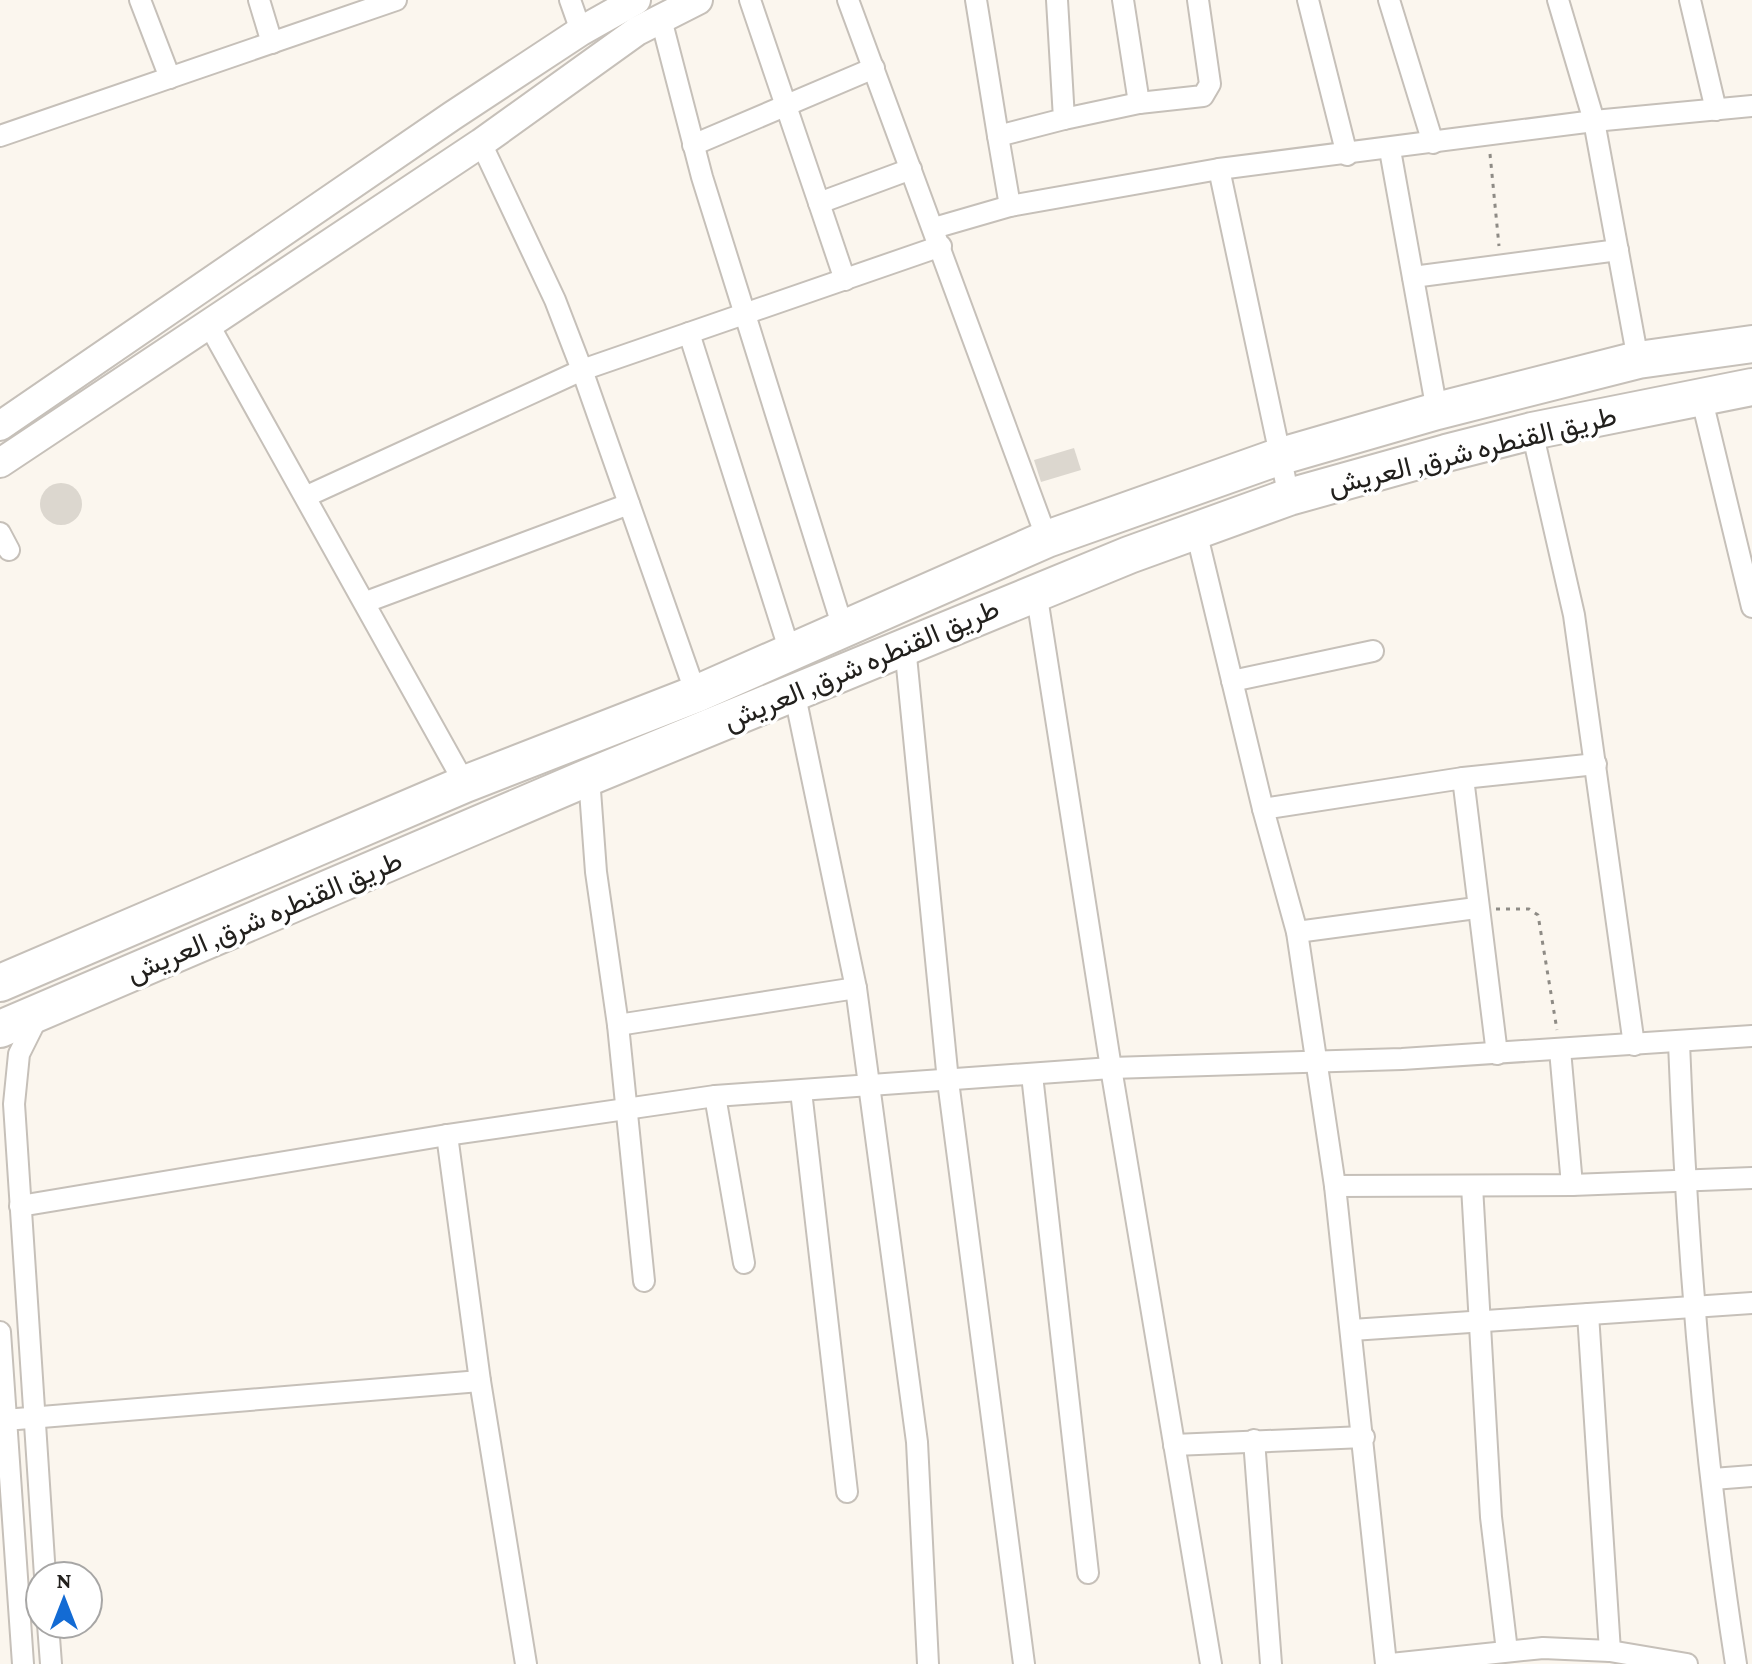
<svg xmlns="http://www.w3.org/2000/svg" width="1752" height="1664" viewBox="0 0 1752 1664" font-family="'Crimson Pro',Vazirmatn,serif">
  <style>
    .building { fill: #dcd7cf }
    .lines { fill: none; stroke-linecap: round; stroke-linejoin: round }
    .street-casing { stroke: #c6c0b9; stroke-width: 24 }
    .secondary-casing { stroke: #c6c0b9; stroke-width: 32 }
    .highway-casing { stroke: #c6c0b9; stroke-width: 40 }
    .path { stroke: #8e8b85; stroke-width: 3; stroke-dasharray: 4 6; stroke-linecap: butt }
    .street { stroke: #fff; stroke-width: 20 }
    .secondary { stroke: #fff; stroke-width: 28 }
    .highway { stroke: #fff; stroke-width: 36 }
    .labels { text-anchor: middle; stroke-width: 7; stroke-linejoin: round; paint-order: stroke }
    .street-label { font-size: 28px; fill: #22201d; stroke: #fff }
  </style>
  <rect width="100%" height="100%" fill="#fbf6ee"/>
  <g class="building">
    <path d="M 1074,448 L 1081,470 L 1041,482 L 1034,460 Z"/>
    <circle cx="61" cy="504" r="21"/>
  </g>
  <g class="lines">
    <g class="street-casing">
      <g id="street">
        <path d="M 140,0 L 170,78"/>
        <path d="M 259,0 L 272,43"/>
        <path d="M 570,0 L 581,31"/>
        <path d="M 750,0 L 819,203 L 911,169"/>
        <path d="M 848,0 L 1047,539"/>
        <path d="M 976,0 L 998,136"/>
        <path d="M 1123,0 L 1139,103"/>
        <path d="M 1308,0 L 1347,155"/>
        <path d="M 1389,0 L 1433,143"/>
        <path d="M 1558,0 L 1594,121 L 1638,360"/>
        <path d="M 1690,0 L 1716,110"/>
        <path d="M 661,19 L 702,177 L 843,628"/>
        <path d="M 1064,119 L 1139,103 L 1203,96 L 1210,84 L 1198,0"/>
        <path d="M 0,136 L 396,0"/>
        <path d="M 481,143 L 555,300 L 582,370 L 696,694"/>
        <path d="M 693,145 L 874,68"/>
        <path d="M 1390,150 L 1437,411"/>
        <path d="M 1219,169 L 1289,497"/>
        <path d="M 819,203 L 845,280"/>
        <path d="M 1010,206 L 998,136 L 1064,119 L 1057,0"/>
        <path d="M 934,228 L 1010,206 L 1219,169 L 1594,121 L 1752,106"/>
        <path d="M 1413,277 L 1618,250"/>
        <path d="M 209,325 L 465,784"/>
        <path d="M 689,333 L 790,652"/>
        <path d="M 1701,396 L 1752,607"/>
        <path d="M 1532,431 L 1574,615 L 1634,1045"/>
        <path d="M 307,496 L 582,370 L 941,246"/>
        <path d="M 1196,531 L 1263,809 L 1297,932 L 1335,1186 L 1386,1664"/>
        <path d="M 0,533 L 9,550"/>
        <path d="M 1036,591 L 1111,1068 L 1211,1664"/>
        <path d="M 366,602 L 629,504"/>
        <path d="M 905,646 L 948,1081 L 1024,1664"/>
        <path d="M 1232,681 L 1373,651"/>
        <path d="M 794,691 L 856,988 L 917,1442 L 928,1664"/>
        <path d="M 589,777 L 596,872 L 618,1025 L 644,1281"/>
        <path d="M 1463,778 L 1596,764"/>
        <path d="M 1263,809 L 1463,778 L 1497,1054"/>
        <path d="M 1297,932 L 1476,908"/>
        <path d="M 39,1014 L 19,1054 L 14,1104 L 45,1576"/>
        <path d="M 618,1025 L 856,988"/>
        <path d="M 1679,1043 C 1687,1250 1704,1459 1736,1664"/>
        <path d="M 1032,1075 L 1088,1573"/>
        <path d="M 801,1091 L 847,1492"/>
        <path d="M 715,1096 L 744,1263"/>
        <path d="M 447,1135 L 480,1381 L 526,1664"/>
        <path d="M 1572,1185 L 1752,1178"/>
        <path d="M 1335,1186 L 1572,1185 L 1560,1050"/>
        <path d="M 1472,1186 L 1491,1517 L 1507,1651"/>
        <path d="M 20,1206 L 447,1135 L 715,1096 L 1111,1068 L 1402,1059 L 1752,1036"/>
        <path d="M 1588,1314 L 1610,1651"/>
        <path d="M 1352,1330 L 1752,1303"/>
        <path d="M 0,1332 L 23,1664"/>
        <path d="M 5,1420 L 480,1381"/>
        <path d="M 1254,1440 L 1271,1664"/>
        <path d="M 1174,1445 L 1364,1437"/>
        <path d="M 1713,1479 L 1752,1476"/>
        <path d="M 48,1624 L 51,1664"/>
        <path d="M 1391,1664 L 1543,1648 L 1610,1651 L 1687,1664"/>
      </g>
    </g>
    <g class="secondary-casing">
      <g id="secondary">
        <path d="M 0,426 L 452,116 L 581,31 L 636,0"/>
        <path d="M 0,463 L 481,143 L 637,31 L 698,0"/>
      </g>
    </g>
    <g class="highway-casing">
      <g id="highway">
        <path d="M 0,983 L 465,784 L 696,694 L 1047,539 L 1278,457 L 1437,411 L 1638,360 L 1752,344"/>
        <path d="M 0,1029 L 589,777 L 1129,555 L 1289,497 L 1446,453 L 1532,431 L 1752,387"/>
      </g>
    </g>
    <g class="path">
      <path d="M 1490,154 L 1499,246"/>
      <path d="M 1496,909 L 1529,909 L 1538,915 L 1557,1030"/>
    </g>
    <use href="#street" class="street"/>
    <use href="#secondary" class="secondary"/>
    <use href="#highway" class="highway"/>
  </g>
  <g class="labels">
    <g class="street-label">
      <text transform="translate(1472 450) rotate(-14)" y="10">طريق القنطره شرق, العريش</text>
      <text transform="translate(861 664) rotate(-23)" y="10">طريق القنطره شرق, العريش</text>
      <text transform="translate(264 916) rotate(-23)" y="10">طريق القنطره شرق, العريش</text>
    </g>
  </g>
  <g transform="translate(64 1600)"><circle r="38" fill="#ffffff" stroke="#a7a6a5" stroke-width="2"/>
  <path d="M0-6L14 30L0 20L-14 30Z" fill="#136bd4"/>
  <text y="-12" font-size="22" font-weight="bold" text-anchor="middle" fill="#22201d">N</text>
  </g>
</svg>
